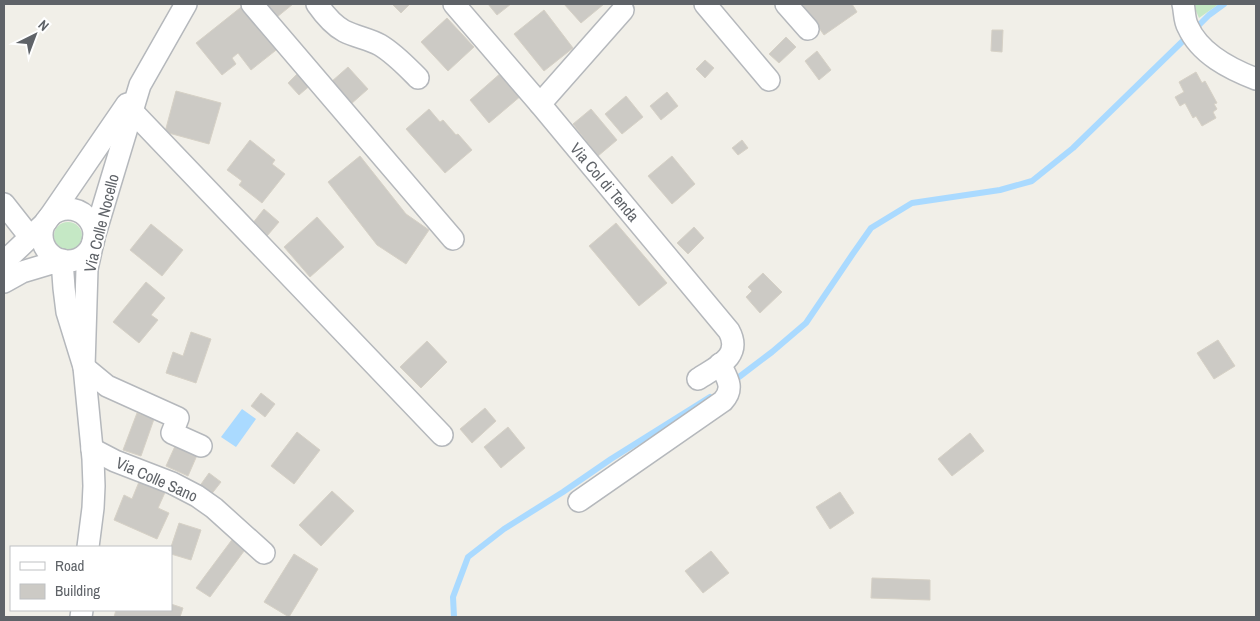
<svg xmlns="http://www.w3.org/2000/svg" width="1260" height="621" viewBox="0 0 1260 621" font-family="'Archivo Narrow',sans-serif">
  <style>
    .green { fill: #c5e8c5 }
    .water { fill: #aadaff }
    .lines { fill: none; stroke-linecap: round; stroke-linejoin: round }
    .stream { stroke: #aadaff; stroke-width: 6 }
    .building { fill: #cccac5; stroke: #d6d1c6 }
    .minor-casing { stroke: #b5b8bc; stroke-width: 24 }
    .minor { stroke: #fff; stroke-width: 21 }
    .labels { text-anchor: middle; stroke-width: 4; stroke-linejoin: round; paint-order: stroke }
    .street-label { font-size: 16px; fill: #5f6368; stroke: #fff }
  </style>
  <rect width="100%" height="100%" fill="#f1efe8"/>
  <g class="green">
    <path d="M 1193,4 L 1219,4 L 1199,18 Z"/>
    <circle cx="68" cy="236" r="14"/>
  </g>
  <path class="water" d="M 242,409 L 256,419 L 236,447 L 221,437 Z"/>
  <g class="lines">
    <g class="stream">
      <path d="M 1196,28 L 1209,15 L 1224,4"/>
      <path d="M 739,377 L 772,352 L 806,323 L 852,255 L 871,228 L 912,203 L 1000,190 L 1032,181 L 1073,148 L 1188,36"/>
      <path d="M 454,617 L 453,597 L 468,557 L 504,529 L 563,492 L 611,459 L 710,397"/>
    </g>
  </g>
  <g class="building">
    <path d="M 245,4 L 280,47 L 251,70 L 238,53 L 232,58 L 236,64 L 222,75 L 196,43 Z"/>
    <path d="M 267,4 L 293,4 L 277,17 Z"/>
    <path d="M 392,4 L 410,4 L 401,13 Z"/>
    <path d="M 488,4 L 511,4 L 497,15 Z"/>
    <path d="M 564,4 L 604,4 L 581,23 Z"/>
    <path d="M 802,4 L 852,4 L 857,12 L 824,35 Z"/>
    <path d="M 544,10 L 573,48 L 544,71 L 514,34 Z"/>
    <path d="M 447,18 L 474,47 L 448,71 L 421,42 Z"/>
    <path d="M 992,30 L 1003,30 L 1002,52 L 991,51 Z"/>
    <path d="M 786,37 L 796,47 L 779,63 L 769,54 Z"/>
    <path d="M 817,51 L 831,70 L 819,80 L 805,61 Z"/>
    <path d="M 705,60 L 714,68 L 705,78 L 696,69 Z"/>
    <path d="M 348,67 L 368,89 L 351,104 L 331,82 Z"/>
    <path d="M 301,70 L 313,83 L 299,95 L 288,83 Z"/>
    <path d="M 502,72 L 522,95 L 489,123 L 470,100 Z"/>
    <path d="M 1196,72 L 1202,83 L 1205,81 L 1217,103 L 1214,104 L 1217,109 L 1213,112 L 1216,118 L 1202,126 L 1196,116 L 1193,118 L 1185,103 L 1180,106 L 1175,97 L 1184,92 L 1179,82 Z"/>
    <path d="M 176,91 L 221,103 L 209,144 L 165,132 Z"/>
    <path d="M 667,92 L 678,106 L 661,120 L 650,106 Z"/>
    <path d="M 626,96 L 643,117 L 622,134 L 605,114 Z"/>
    <path d="M 429,109 L 440,122 L 443,120 L 456,135 L 458,134 L 472,150 L 445,173 L 406,129 Z"/>
    <path d="M 591,109 L 617,140 L 598,156 L 573,124 Z"/>
    <path d="M 250,140 L 275,160 L 272,164 L 285,174 L 262,203 L 239,185 L 242,181 L 227,170 Z"/>
    <path d="M 742,140 L 748,148 L 738,155 L 732,148 Z"/>
    <path d="M 360,156 L 406,214 L 429,230 L 406,264 L 377,245 L 328,182 Z"/>
    <path d="M 672,156 L 695,184 L 672,204 L 648,176 Z"/>
    <path d="M 264,209 L 279,222 L 267,236 L 252,224 Z"/>
    <path d="M 317,217 L 344,247 L 310,277 L 284,247 Z"/>
    <path d="M 616,223 L 667,283 L 639,306 L 589,246 Z"/>
    <path d="M 151,224 L 183,250 L 162,276 L 130,250 Z"/>
    <path d="M 694,227 L 704,238 L 688,254 L 677,243 Z"/>
    <path d="M 763,273 L 782,292 L 760,313 L 746,297 L 752,291 L 748,287 Z"/>
    <path d="M 146,282 L 165,298 L 151,315 L 158,320 L 139,343 L 113,322 Z"/>
    <path d="M 191,332 L 211,339 L 196,383 L 166,373 L 173,352 L 183,356 Z"/>
    <path d="M 1218,340 L 1235,366 L 1214,379 L 1197,353 Z"/>
    <path d="M 427,341 L 447,362 L 421,388 L 400,367 Z"/>
    <path d="M 261,393 L 275,404 L 265,417 L 251,406 Z"/>
    <path d="M 485,408 L 496,421 L 472,443 L 460,429 Z"/>
    <path d="M 137,413 L 154,419 L 141,456 L 123,450 Z"/>
    <path d="M 508,427 L 525,448 L 501,468 L 484,447 Z"/>
    <path d="M 297,432 L 320,450 L 294,484 L 271,466 Z"/>
    <path d="M 970,433 L 984,451 L 952,476 L 938,459 Z"/>
    <path d="M 176,444 L 198,453 L 188,476 L 166,466 Z"/>
    <path d="M 209,473 L 221,482 L 210,496 L 199,487 Z"/>
    <path d="M 141,477 L 167,488 L 158,508 L 169,513 L 157,539 L 114,520 L 124,495 L 132,499 Z"/>
    <path d="M 332,491 L 354,511 L 321,546 L 299,525 Z"/>
    <path d="M 840,492 L 854,513 L 830,529 L 816,507 Z"/>
    <path d="M 179,523 L 201,530 L 191,560 L 171,554 L 171,547 Z"/>
    <path d="M 234,537 L 247,547 L 210,597 L 196,588 Z"/>
    <path d="M 711,551 L 729,573 L 703,593 L 685,571 Z"/>
    <path d="M 294,554 L 318,569 L 289,617 L 264,602 Z"/>
    <path d="M 872,578 L 930,580 L 930,600 L 871,598 Z"/>
    <path d="M 171,604 L 183,608 L 180,617 L 114,617 L 116,610 L 171,610 Z"/>
  </g>
  <g class="lines">
    <g class="minor-casing">
      <g id="minor">
        <path d="M 252,4 L 453,239"/>
        <path d="M 317,4 C 324,14 333,25 344,31 C 356,37 369,39 380,45 C 395,54 406,66 418,78"/>
        <path d="M 454,4 L 540,104 L 729,331 C 743,357 716,367 698,379"/>
        <path d="M 705,4 L 769,80"/>
        <path d="M 786,4 L 808,29"/>
        <path d="M 1183,4 C 1185,12 1184,20 1188,27 C 1200,54 1230,69 1256,79"/>
        <path d="M 540,104 L 623,10"/>
        <path d="M 132,111 L 442,435"/>
        <path d="M 4,204 L 30,237"/>
        <circle cx="68" cy="235" r="26"/>
        <path d="M 4,262 L 46,222 L 127,104"/>
        <path d="M 4,282 L 22,272 L 62,260 L 64,288 L 67,312 L 84,367 L 107,386 L 178,418 L 172,433 L 201,446"/>
        <path d="M 92,449 L 115,461 L 172,483 L 197,496 L 214,508 L 264,553"/>
        <path d="M 579,501 L 723,401 C 735,388 727,378 720,364"/>
        <path d="M 88,547 L 93,508 L 94,486 L 93,459 L 84,367 L 87,269 L 94,237 L 140,85 L 186,4"/>
        <path d="M 81,617 L 82,610"/>
      </g>
    </g>
    <use href="#minor" class="minor"/>
  </g>
  <g class="labels">
    <g class="street-label">
      <text transform="translate(605 182) rotate(50)" y="6">Via Col di Tenda</text>
      <text transform="translate(101 223) rotate(-76)" y="6">Via Colle Nocello</text>
      <text transform="translate(157 479) rotate(24)" y="6">Via Colle Sano</text>
    </g>
  </g>
  <rect width="1260" height="621" fill="none" stroke="#5f6368" stroke-width="10"/>
  <rect x="10" y="546" width="162" height="65" fill="#ffffff" stroke="#bfc1c3"/>
  <rect x="20" y="562" width="25" height="8" fill="#ffffff" stroke="#bfc1c3"/>
  <text x="55" y="571" font-size="15" fill="#5f6368">Road</text>
  <rect x="20" y="584" width="25" height="15" fill="#cccac5" stroke="#bfc1c3"/>
  <text x="55" y="596" font-size="15" fill="#5f6368">Building</text>
  <g transform="translate(35 35) rotate(42)" stroke="#ffffff" stroke-width="4" paint-order="stroke">
  <path d="M0-4L9 19L0 12L-9 19Z" fill="#5f6368"/>
  <text y="-8" font-size="14" font-weight="bold" text-anchor="middle" fill="#5f6368">N</text>
  </g>
</svg>
